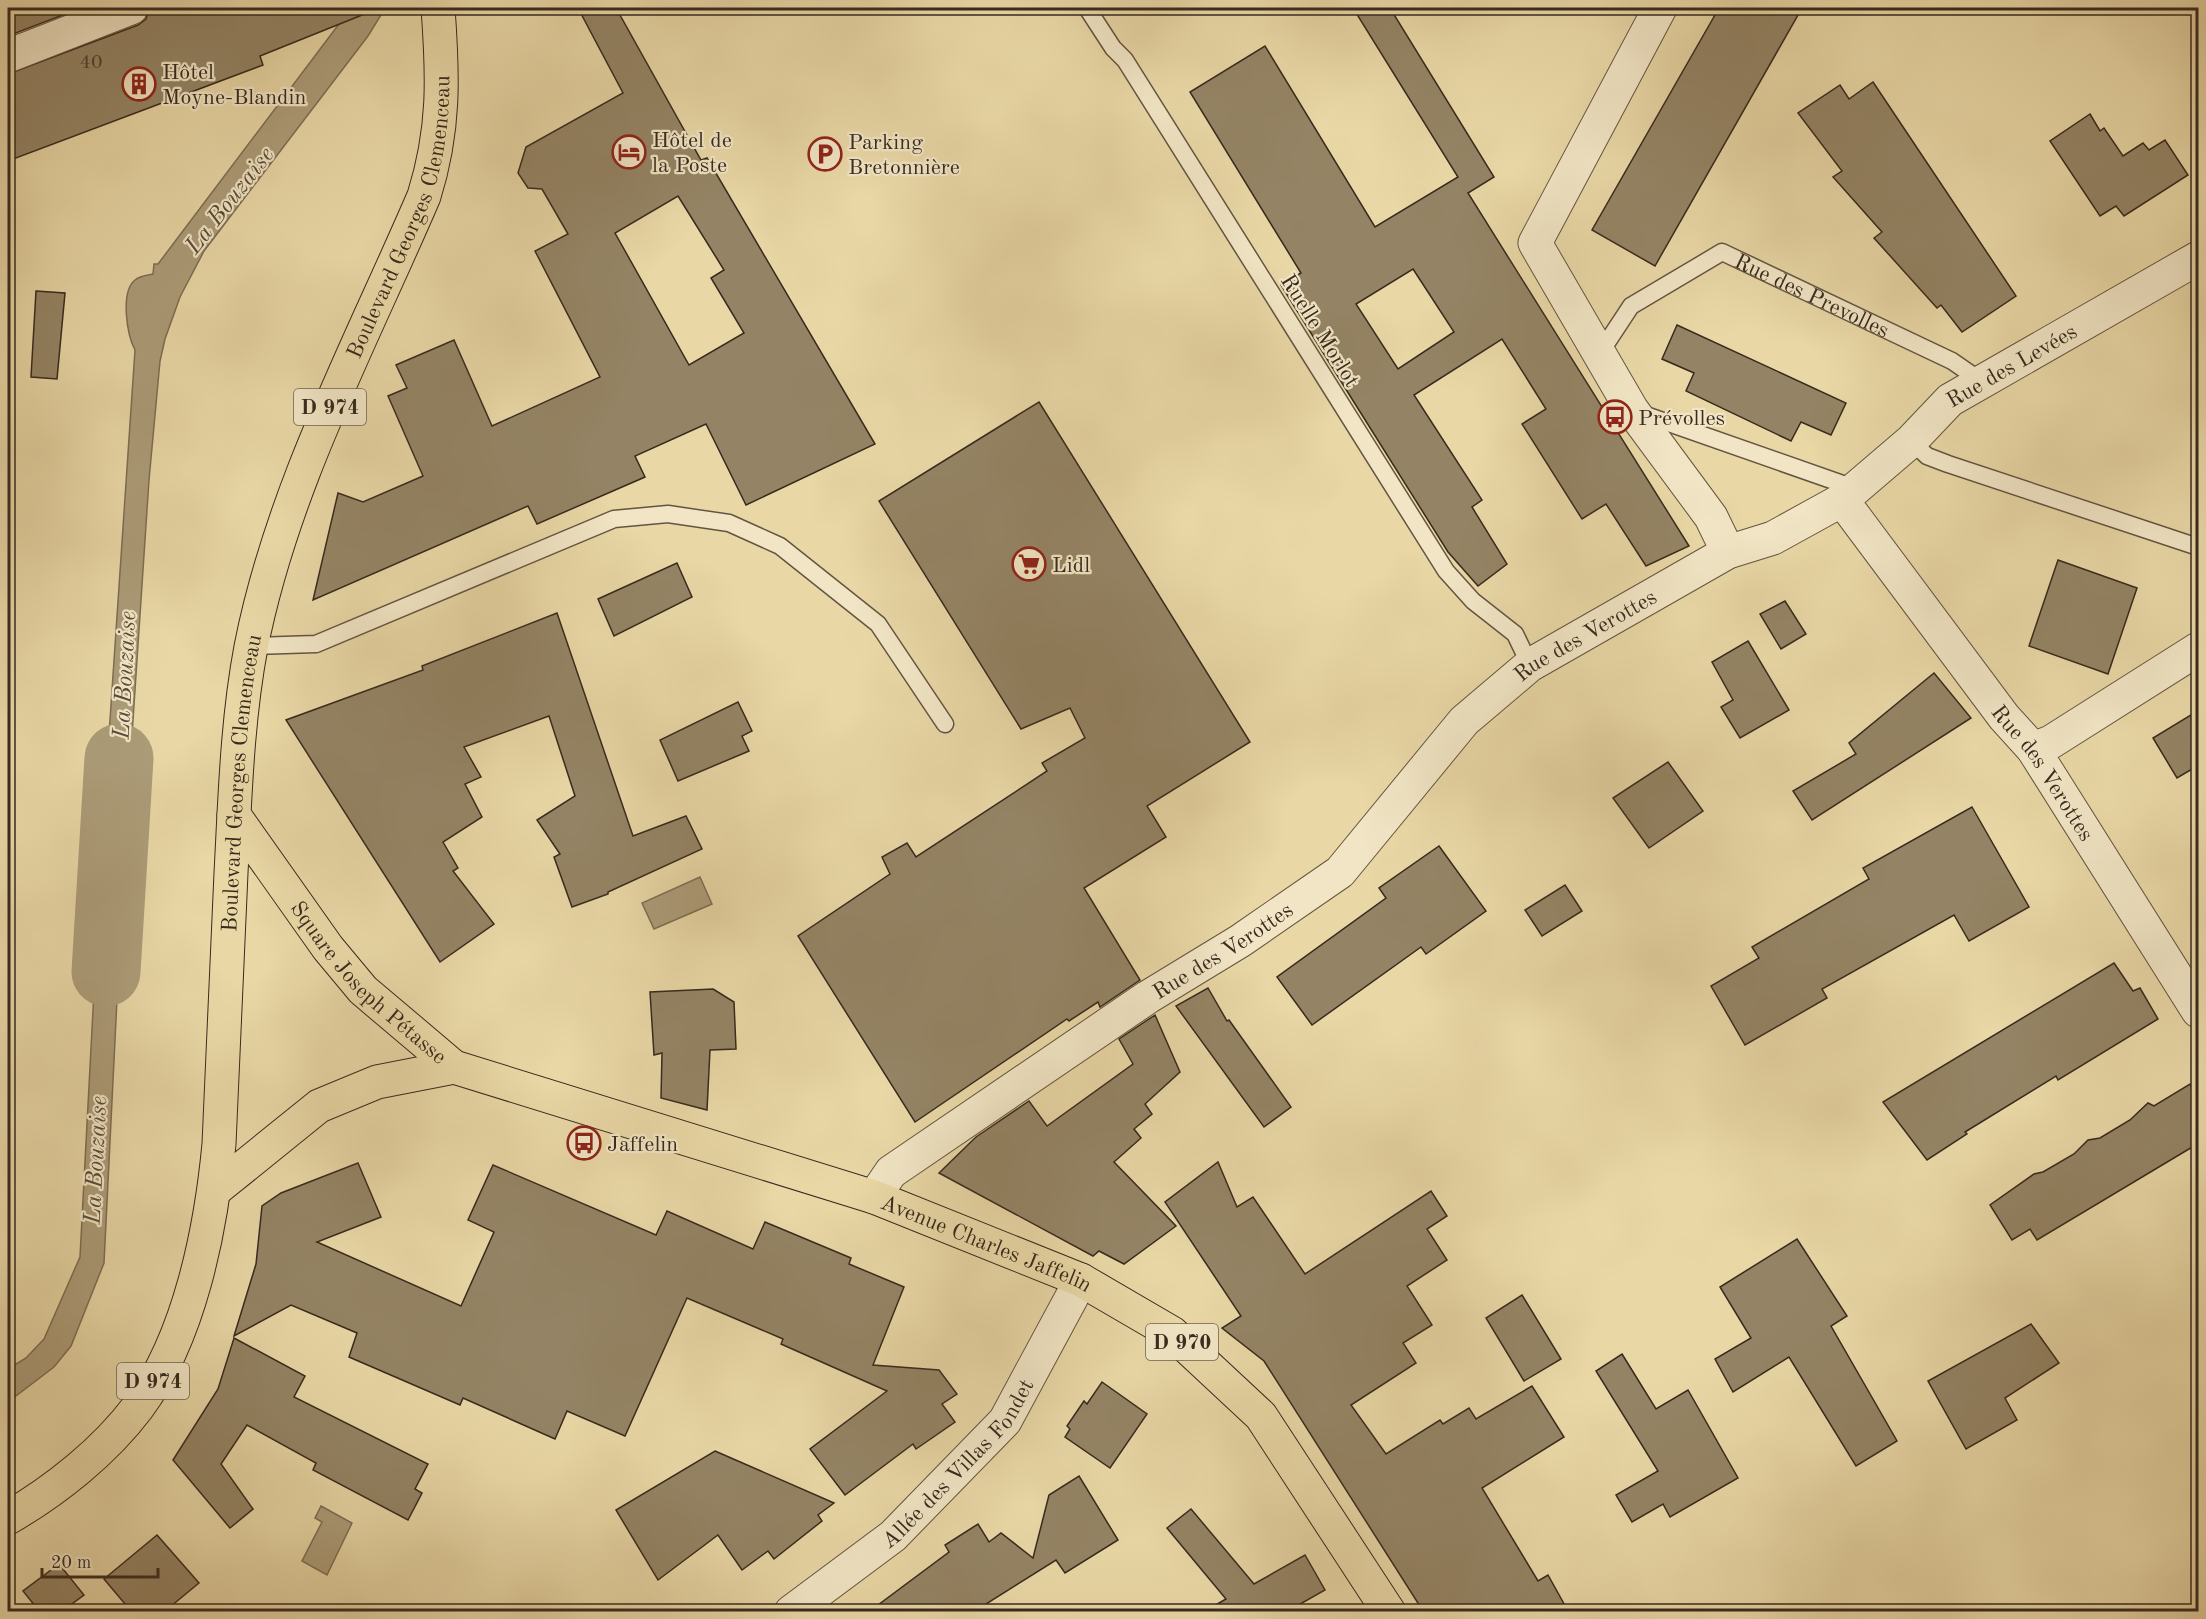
<svg xmlns="http://www.w3.org/2000/svg" width="2206" height="1619" viewBox="0 0 2206 1619" font-family="'Old Standard TT',serif">
  <style>
    .water { fill: #ac9c78; stroke: #7d6e54; stroke-width: 1.5 }
    .lines { fill: none; stroke-linecap: round; stroke-linejoin: round }
    .river { stroke: #ac9c78; stroke-width: 69 }
    .building { fill: #948465; stroke: #372a1e; stroke-width: 1.5; fill-rule: evenodd }
    .service-casing { stroke: #645540; stroke-width: 19 }
    .minor-casing { stroke: #645540; stroke-width: 35 }
    .primary-casing { stroke: #372a1e; stroke-width: 35 }
    .service { stroke: #f1e5c5; stroke-width: 16 }
    .minor { stroke: #f1e5c5; stroke-width: 33 }
    .primary { stroke: #e9d7a6; stroke-width: 33 }
    .labels { text-anchor: middle; stroke-width: 4.5; stroke-linejoin: round; paint-order: stroke }
    .number-label { font-size: 20px; fill: #4e4030 }
    .shield { fill: #f1e5c5; stroke: #6f6250; stroke-width: 1.5 }
    .shield-label { font-size: 21px; font-weight: bold; fill: #372a1e }
    .poi-label { font-size: 22px; fill: #372a1e; stroke: #f1e5c5; text-anchor: start }
    .street-label { font-size: 22px; fill: #372a1e; stroke: #f1e5c5 }
    .water-label { font-size: 24px; font-style: italic; fill: #5a4c39; stroke: #f1e5c5 }
  </style>
  <rect width="100%" height="100%" fill="#e9d7a6"/>
  <filter id="stains"><feTurbulence type="fractalNoise" baseFrequency=".00333" numOctaves="4"/><feColorMatrix values="0 0 0 0 .2 0 0 0 0 .09 0 0 0 0 .02 0 0 0 .5 -.17"/></filter>
  <radialGradient id="worn" r=".72"><stop offset=".6" stop-color="#630" stop-opacity="0"/><stop offset="1" stop-color="#630" stop-opacity=".3"/></radialGradient>
  <g class="water">
    <path d="M 351,8 L 384,8 L 384,10 L 368,36 L 204,251 L 180,297 L 165,339 L 160,361 L 149,480 L 124,855 L 101,853 L 135,350 C 127,335 120,292 135,280 C 139,276 148,275 153,274 L 154,264 L 158,264 Z"/>
    <path d="M 100,877 L 123,878 L 104,1263 L 71,1346 L 54,1367 L 8,1402 L 8,1369 L 26,1358 L 44,1339 L 80,1257 Z"/>
    <path d="M 700,877 L 712,904 L 654,929 L 642,903 Z"/>
    <path d="M 321,1506 L 352,1523 L 327,1575 L 302,1561 L 322,1522 L 315,1518 Z"/>
  </g>
  <g class="lines">
    <path class="river" d="M 106,972 L 119,758"/>
  </g>
  <g class="building">
    <path d="M 8,8 L 81,8 L 8,36 Z"/>
    <path d="M 149,8 L 371,8 L 372,11 L 260,56 L 263,65 L 8,161 L 8,74 L 138,25 L 146,19 Z"/>
    <path d="M 578,8 L 616,8 L 701,160 L 707,158 L 875,444 L 746,505 L 706,424 L 635,456 L 645,477 L 537,524 L 528,506 L 313,600 L 338,493 L 363,502 L 423,476 L 388,396 L 407,388 L 396,365 L 454,340 L 492,426 L 600,377 L 535,251 L 568,234 L 542,189 L 528,188 L 518,173 L 526,147 L 623,93 ZM 678,196 L 724,270 L 711,278 L 744,333 L 689,365 L 615,233 Z"/>
    <path d="M 1353,8 L 1390,8 L 1494,177 L 1468,193 L 1689,546 L 1646,566 L 1606,504 L 1582,519 L 1522,424 L 1546,409 L 1502,339 L 1414,395 L 1482,500 L 1472,507 L 1507,564 L 1478,586 L 1448,552 L 1352,399 L 1281,285 L 1301,273 L 1190,92 L 1265,46 L 1375,227 L 1458,177 ZM 1413,269 L 1454,332 L 1398,369 L 1356,304 Z"/>
    <path d="M 1719,8 L 1802,8 L 1655,266 L 1592,230 Z"/>
    <path d="M 1873,82 L 2016,296 L 1962,332 L 1941,305 L 1937,308 L 1874,238 L 1882,232 L 1833,177 L 1842,171 L 1798,113 L 1840,85 L 1849,99 Z"/>
    <path d="M 2090,114 L 2100,131 L 2104,128 L 2123,156 L 2143,143 L 2149,150 L 2165,140 L 2188,175 L 2124,216 L 2116,206 L 2100,216 L 2050,141 Z"/>
    <path d="M 36,291 L 65,293 L 57,379 L 31,377 Z"/>
    <path d="M 1677,325 L 1846,403 L 1831,435 L 1801,422 L 1791,441 L 1686,391 L 1694,373 L 1662,359 Z"/>
    <path d="M 1039,402 L 1250,742 L 1147,806 L 1166,837 L 1084,888 L 1140,980 L 1100,1007 L 1098,1002 L 1069,1021 L 1067,1019 L 915,1122 L 798,936 L 890,874 L 882,857 L 907,843 L 916,857 L 1047,771 L 1042,763 L 1085,738 L 1070,708 L 1021,729 L 879,501 Z"/>
    <path d="M 2058,560 L 2137,588 L 2108,674 L 2029,646 Z"/>
    <path d="M 677,563 L 692,597 L 614,636 L 598,599 Z"/>
    <path d="M 1785,601 L 1806,634 L 1781,649 L 1760,614 Z"/>
    <path d="M 557,613 L 633,836 L 686,816 L 702,849 L 608,892 L 608,894 L 572,907 L 554,857 L 560,854 L 537,820 L 575,796 L 549,716 L 464,747 L 481,777 L 465,784 L 482,817 L 443,842 L 458,868 L 453,871 L 494,924 L 440,962 L 286,720 L 423,670 L 422,666 Z"/>
    <path d="M 1748,641 L 1789,710 L 1740,738 L 1721,707 L 1733,700 L 1712,662 Z"/>
    <path d="M 1934,673 L 1971,718 L 1812,820 L 1793,791 L 1856,754 L 1849,743 Z"/>
    <path d="M 738,702 L 752,731 L 742,736 L 749,751 L 678,781 L 660,740 Z"/>
    <path d="M 2199,710 L 2199,765 L 2177,778 L 2153,738 Z"/>
    <path d="M 1668,762 L 1703,811 L 1649,848 L 1613,798 Z"/>
    <path d="M 1972,807 L 2029,907 L 1969,941 L 1954,915 L 1822,989 L 1827,998 L 1745,1045 L 1711,986 L 1759,958 L 1752,947 L 1869,879 L 1863,868 Z"/>
    <path d="M 1439,846 L 1486,911 L 1426,954 L 1421,947 L 1312,1025 L 1277,977 L 1386,898 L 1379,888 Z"/>
    <path d="M 1565,885 L 1582,911 L 1542,936 L 1525,910 Z"/>
    <path d="M 2114,963 L 2133,991 L 2140,988 L 2158,1019 L 2058,1080 L 2056,1076 L 1965,1132 L 1967,1134 L 1927,1160 L 1883,1102 Z"/>
    <path d="M 1208,988 L 1227,1021 L 1229,1020 L 1291,1107 L 1264,1127 L 1176,1006 Z"/>
    <path d="M 713,989 L 734,1002 L 736,1049 L 710,1050 L 707,1110 L 661,1098 L 662,1053 L 654,1055 L 650,992 Z"/>
    <path d="M 1155,1015 L 1180,1072 L 1145,1104 L 1152,1114 L 1134,1129 L 1141,1138 L 1114,1162 L 1176,1226 L 1124,1264 L 1099,1251 L 1093,1256 L 939,1173 L 976,1137 L 1029,1101 L 1047,1126 L 1133,1064 L 1119,1039 Z"/>
    <path d="M 2190,1084 L 2199,1105 L 2199,1143 L 2037,1240 L 2030,1229 L 2012,1240 L 1990,1205 L 2034,1174 L 2043,1172 L 2074,1154 L 2088,1140 L 2100,1138 L 2130,1120 L 2148,1103 L 2154,1106 Z"/>
    <path d="M 1218,1162 L 1237,1207 L 1253,1197 L 1305,1274 L 1431,1191 L 1447,1216 L 1427,1229 L 1447,1260 L 1407,1286 L 1432,1325 L 1403,1343 L 1416,1363 L 1351,1405 L 1386,1454 L 1440,1420 L 1443,1424 L 1469,1408 L 1476,1419 L 1532,1386 L 1564,1437 L 1482,1488 L 1538,1581 L 1548,1575 L 1568,1611 L 1423,1611 L 1264,1361 L 1222,1328 L 1241,1316 L 1165,1202 Z"/>
    <path d="M 358,1163 L 381,1217 L 317,1242 L 461,1306 L 494,1232 L 468,1220 L 493,1165 L 656,1235 L 667,1211 L 753,1249 L 765,1222 L 851,1258 L 849,1264 L 904,1287 L 873,1365 L 939,1370 L 957,1394 L 942,1404 L 955,1422 L 916,1449 L 913,1444 L 845,1495 L 810,1449 L 887,1391 L 781,1344 L 783,1339 L 687,1298 L 625,1436 L 567,1411 L 555,1439 L 463,1398 L 460,1405 L 349,1357 L 357,1333 L 291,1305 L 234,1336 L 256,1264 L 262,1206 L 281,1193 Z"/>
    <path d="M 1797,1239 L 1847,1316 L 1831,1326 L 1897,1441 L 1856,1466 L 1789,1357 L 1733,1392 L 1715,1359 L 1751,1338 L 1720,1287 Z"/>
    <path d="M 1522,1295 L 1561,1359 L 1524,1381 L 1486,1318 Z"/>
    <path d="M 2031,1324 L 2059,1363 L 2005,1398 L 2017,1420 L 1966,1449 L 1928,1381 Z"/>
    <path d="M 234,1338 L 305,1376 L 294,1397 L 428,1464 L 415,1489 L 422,1493 L 408,1520 L 313,1470 L 316,1463 L 247,1425 L 221,1464 L 253,1509 L 230,1528 L 173,1460 L 218,1389 Z"/>
    <path d="M 1622,1354 L 1656,1409 L 1688,1390 L 1738,1478 L 1670,1517 L 1663,1504 L 1632,1522 L 1616,1495 L 1658,1471 L 1596,1371 Z"/>
    <path d="M 1102,1382 L 1147,1414 L 1110,1468 L 1065,1437 L 1070,1429 L 1067,1426 L 1084,1401 L 1087,1404 Z"/>
    <path d="M 715,1451 L 834,1503 L 818,1515 L 822,1521 L 774,1559 L 768,1551 L 742,1570 L 718,1535 L 658,1580 L 616,1510 Z"/>
    <path d="M 1079,1476 L 1118,1540 L 1065,1573 L 1056,1560 L 975,1611 L 870,1611 L 949,1552 L 945,1545 L 978,1524 L 989,1542 L 1001,1533 L 1033,1558 L 1049,1495 Z"/>
    <path d="M 1191,1509 L 1254,1584 L 1305,1555 L 1325,1590 L 1288,1611 L 1205,1611 L 1226,1599 L 1167,1528 Z"/>
    <path d="M 157,1535 L 199,1583 L 165,1611 L 131,1611 L 104,1579 Z"/>
    <path d="M 59,1564 L 84,1595 L 62,1611 L 39,1611 L 23,1591 Z"/>
  </g>
  <g class="lines">
    <g class="service-casing">
      <g id="service">
        <path d="M 1087,8 L 1113,48 L 1125,60 L 1446,571 L 1473,601 L 1515,634 L 1530,665"/>
        <path id="s1" d="M 1600,353 L 1631,306 L 1722,252 L 1952,361 L 1981,381"/>
        <path d="M 1640,413 L 1857,489"/>
        <path d="M 1911,441 L 1927,456 L 1948,464 L 2198,547"/>
        <path d="M 251,646 L 316,644 L 614,519 L 668,514 L 729,523 L 780,546 L 878,624 L 945,724"/>
      </g>
    </g>
    <g class="minor-casing">
      <g id="minor">
        <path d="M 1660,8 L 1535,243 L 1632,410 L 1711,517 L 1728,552"/>
        <path d="M 8,56 L 131,8"/>
        <path id="s2" d="M 1842,500 L 2004,717 L 2033,749 L 2198,1011"/>
        <path d="M 2033,749 L 2051,742 L 2198,649"/>
        <path id="s3" d="M 874,1197 L 891,1172 L 1148,997 L 1240,941 L 1340,872 L 1464,721 L 1530,665 L 1728,552 L 1773,538 L 1842,500 L 1911,441 L 1950,400 L 2198,258"/>
        <path id="s4" d="M 791,1612 L 893,1536 L 1005,1421 L 1081,1280"/>
      </g>
    </g>
    <g class="primary-casing">
      <g id="primary">
        <path id="s5" d="M 234,815 L 328,948 L 363,990 L 454,1067 L 874,1197 L 1081,1280 L 1172,1333 L 1261,1416 L 1389,1612"/>
        <path d="M 215,1190 L 319,1106 L 377,1082 L 454,1067"/>
        <path id="s6" d="M 8,1518 C 56,1490 105,1451 138,1407 C 190,1337 211,1229 219,1144 C 223,1054 227,963 231,873 C 235,798 237,721 251,647 C 282,489 361,343 424,196 C 445,129 443,76 438,8"/>
      </g>
    </g>
    <use href="#service" class="service"/>
    <use href="#minor" class="minor"/>
    <use href="#primary" class="primary"/>
  </g>
  <defs>
    <g id="building-ring" transform="scale(1.725)"><circle r="9.5" fill="#f1e5c5" stroke="#8f2418" stroke-width="1.5"/><path d="M-4-6H4V6H1V3H-1V6H-4ZM-2.5-4.3h1.7v1.8h-1.7ZM.8-4.3h1.7v1.8H.8ZM-2.5-1h1.7V.8h-1.7ZM.8-1h1.7V.8H.8Z" fill="#8f2418"/></g>
    <g id="hotel-ring" transform="scale(1.725)"><circle r="9.5" fill="#f1e5c5" stroke="#8f2418" stroke-width="1.5"/><path d="M-6-4.5h1.5V1H6V5H4.5V3h-9V5H-6ZM-4 0a1.8 1.8 0 1 1 3.6 0ZM.5 0V-2.5h3Q6-2.5 6 0Z" fill="#8f2418"/></g>
    <g id="parking-ring" transform="scale(1.725)"><circle r="9.5" fill="#f1e5c5" stroke="#8f2418" stroke-width="1.5"/><path d="M-3.5-5.5H1a3.5 3.5 0 0 1 0 7H-1V5.5H-3.5ZM-1-3.4V-.6H.8a1.4 1.4 0 0 0 0-2.8Z" fill="#8f2418"/></g>
    <g id="bus-ring" transform="scale(1.725)"><circle r="9.5" fill="#f1e5c5" stroke="#8f2418" stroke-width="1.5"/><path d="M-5-6H5V4H4V6H2V4H-2V6H-4V4H-5ZM-3.5-4V0h7V-4ZM-3.5 1.2v1.5H-2V1.2ZM2 1.2v1.5H3.5V1.2Z" fill="#8f2418"/></g>
    <g id="supermarket-ring" transform="scale(1.725)"><circle r="9.5" fill="#f1e5c5" stroke="#8f2418" stroke-width="1.5"/><path d="M-6-5.5h2.5l.6 2H6L4.5 2H-2.5L-4.4-4H-6ZM-1.5 3.2a1.3 1.3 0 1 0 .1 0ZM3 3.2a1.3 1.3 0 1 0 .1 0Z" fill="#8f2418"/></g>
  </defs>
  <g fill-rule="evenodd">
    <use href="#building-ring" x="139" y="84"/>
    <use href="#hotel-ring" x="629" y="152"/>
    <use href="#parking-ring" x="825" y="154"/>
    <use href="#bus-ring" x="1615" y="417"/>
    <use href="#supermarket-ring" x="1029" y="564"/>
    <use href="#bus-ring" x="584" y="1143"/>
  </g>
  <g class="labels">
    <g class="number-label">
      <text x="91" y="68">40</text>
    </g>
    <g class="shield">
      <rect x="294" y="389" width="72" height="36" rx="4.5"/>
      <rect x="1146" y="1324" width="72" height="36" rx="4.5"/>
      <rect x="117" y="1363" width="72" height="36" rx="4.5"/>
    </g>
    <g class="shield-label">
      <text x="330" y="414">D 974</text>
      <text x="1182" y="1349">D 970</text>
      <text x="153" y="1388">D 974</text>
    </g>
    <g class="poi-label">
      <text x="162" y="79">Hôtel<tspan x="162" dy="25">Moyne-Blandin</tspan></text>
      <text x="652" y="147">Hôtel de<tspan x="652" dy="25">la Poste</tspan></text>
      <text x="848" y="149">Parking<tspan x="848" dy="25">Bretonnière</tspan></text>
      <text x="1638" y="425">Prévolles</text>
      <text x="1052" y="572">Lidl</text>
      <text x="607" y="1151">Jaffelin</text>
    </g>
    <g class="street-label">
      <text dy="8" stroke="none"><textPath href="#s6" startOffset="1406">Boulevard Georges Clemenceau</textPath></text>
      <text dy="8" stroke="none"><textPath href="#s1" startOffset="262">Rue des Prevolles</textPath></text>
      <text transform="translate(1321 330) rotate(58)" y="8">Ruelle Morlot</text>
      <text dy="8" stroke="none"><textPath href="#s3" startOffset="1424">Rue des Levées</textPath></text>
      <text dy="8" stroke="none"><textPath href="#s3" startOffset="915">Rue des Verottes</textPath></text>
      <text dy="8" stroke="none"><textPath href="#s2" startOffset="339">Rue des Verottes</textPath></text>
      <text dy="8" stroke="none"><textPath href="#s6" startOffset="812">Boulevard Georges Clemenceau</textPath></text>
      <text dy="8" stroke="none"><textPath href="#s3" startOffset="429">Rue des Verottes</textPath></text>
      <text dy="8" stroke="none"><textPath href="#s5" startOffset="216">Square Joseph Pétasse</textPath></text>
      <text dy="8" stroke="none"><textPath href="#s5" startOffset="898">Avenue Charles Jaffelin</textPath></text>
      <text dy="8" stroke="none"><textPath href="#s4" startOffset="225">Allée des Villas Fondet</textPath></text>
    </g>
    <g class="water-label">
      <text transform="translate(229 200) rotate(-52)" y="8">La Bouzaise</text>
      <text transform="translate(124 675) rotate(-87)" y="8">La Bouzaise</text>
      <text transform="translate(95 1160) rotate(-87)" y="8">La Bouzaise</text>
    </g>
  </g>
  <rect width="2206" height="1619" fill="none" stroke="#e9d7a6" stroke-width="30"/>
  <rect x="9" y="9" width="2188" height="1601" fill="none" stroke="#372a1e" stroke-width="3"/>
  <rect x="15" y="15" width="2176" height="1589" fill="none" stroke="#372a1e" stroke-width="1.5"/>
  <path d="M42 1568v9h116v-9" fill="none" stroke="#372a1e" stroke-width="3"/>
  <text x="51" y="1568" font-size="18" fill="#372a1e" stroke="#f1e5c5" stroke-width="4.5" paint-order="stroke">20 m</text>
  <rect width="100%" height="100%" filter="url(#stains)"/>
  <rect width="100%" height="100%" fill="url(#worn)"/>
</svg>
